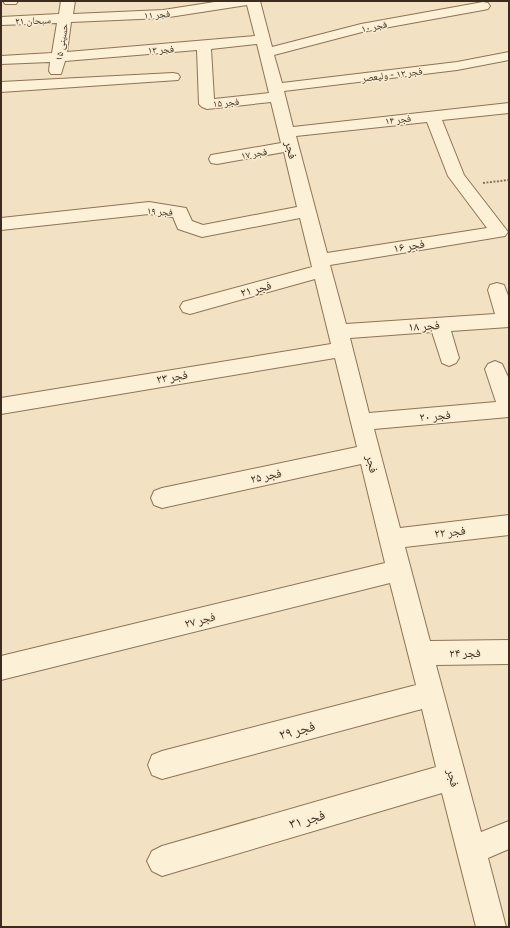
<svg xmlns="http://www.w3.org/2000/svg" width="510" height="928" viewBox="0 0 510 928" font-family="'IBM Plex Serif','Noto Naskh Arabic',serif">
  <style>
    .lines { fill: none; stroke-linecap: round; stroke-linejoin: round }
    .minor-casing { stroke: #8e7357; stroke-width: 2 }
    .path { stroke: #8e7357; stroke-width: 2; stroke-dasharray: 2 1.5; stroke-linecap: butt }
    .minor { fill: #fcf0d7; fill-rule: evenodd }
    .labels { text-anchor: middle; stroke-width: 3; stroke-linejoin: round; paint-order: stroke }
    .far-street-label { font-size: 10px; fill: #3d2b1d; stroke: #f9edd3 }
    .street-label { font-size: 12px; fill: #3d2b1d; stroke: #f9edd3 }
    .near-street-label { font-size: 14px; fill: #3d2b1d; stroke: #f9edd3 }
  </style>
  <rect width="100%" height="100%" fill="#f2e2c3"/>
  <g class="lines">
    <g class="minor-casing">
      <g id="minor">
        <path d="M 3,1 L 18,1 L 16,4 L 5,4 Z"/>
        <path d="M 61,1 L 75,1 L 73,14 L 163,10 L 221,1 L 260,1 L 272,47 L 361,24 L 483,2 L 488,3 L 490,6 L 488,9 L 483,10 L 362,32 L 274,55 L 282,83 L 457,62 L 509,52 L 509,60 L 457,70 L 284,91 L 293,127 L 509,103 L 509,113 L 442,120 L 464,175 L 505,228 L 508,232 L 505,236 L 330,265 L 346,324 L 495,314 L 488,290 L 490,285 L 497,283 L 504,285 L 509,298 L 509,327 L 451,331 L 459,358 L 456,363 L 449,366 L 442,363 L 432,332 L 350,338 L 369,413 L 496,402 L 485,369 L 488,364 L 495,361 L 502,364 L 509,379 L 509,417 L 374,429 L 400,528 L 509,515 L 509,535 L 405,547 L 430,641 L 509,640 L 509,664 L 436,665 L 481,832 L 509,821 L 509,849 L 488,858 L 506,927 L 476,927 L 442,793 L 162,876 L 152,871 L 147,861 L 152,851 L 162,846 L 436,767 L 422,709 L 162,779 L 152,775 L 148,765 L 152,755 L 162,751 L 416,685 L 390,583 L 1,680 L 1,656 L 385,563 L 361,464 L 162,508 L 154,505 L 151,498 L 154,491 L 162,488 L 357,447 L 335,358 L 1,414 L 1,398 L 331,344 L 315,279 L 190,314 L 183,312 L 180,307 L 183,302 L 312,267 L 300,218 L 202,237 L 178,229 L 173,217 L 149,214 L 1,230 L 1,218 L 149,202 L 186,208 L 192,221 L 203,225 L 297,207 L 284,152 L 217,164 L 211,163 L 209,159 L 211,155 L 217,154 L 281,143 L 271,102 L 207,109 L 202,107 L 199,104 L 197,50 L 65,61 L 61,74 L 51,74 L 49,71 L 50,62 L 1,64 L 1,56 L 52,53 L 57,23 L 1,25 L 1,17 L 59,14 ZM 247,5 L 255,36 L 67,52 L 71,22 L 163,18 ZM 257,44 L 269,93 L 214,99 L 211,49 ZM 427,122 L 448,176 L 487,228 L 327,253 L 296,136 Z"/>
        <path d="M 173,73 L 178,74 L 180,77 L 178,80 L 1,92 L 1,82 Z"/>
      </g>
    </g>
    <path class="path" d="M 483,183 L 509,180"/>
    <use href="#minor" class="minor"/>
  </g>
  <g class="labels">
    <g class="far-street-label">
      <text transform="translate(157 14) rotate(-4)" y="4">فجر ۱۱</text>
      <text transform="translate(33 20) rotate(-2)" y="4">سبحان ۲۱</text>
      <text transform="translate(374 26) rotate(-11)" y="4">فجر ۱۰</text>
      <text transform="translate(61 42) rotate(-80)" y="4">حسینی ۱۵</text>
      <text transform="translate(161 49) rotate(-3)" y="4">فجر ۱۳</text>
      <text transform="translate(392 74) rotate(-7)" y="4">فجر ۱۲ - ولیعصر</text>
      <text transform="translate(226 102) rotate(-5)" y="4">فجر ۱۵</text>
      <text transform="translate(398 119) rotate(-7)" y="4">فجر ۱۴</text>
      <text transform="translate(254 153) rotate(-10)" y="4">فجر ۱۷</text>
      <text transform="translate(160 211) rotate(4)" y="4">فجر ۱۹</text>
    </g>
    <g class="street-label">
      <text transform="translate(291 150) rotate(76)" y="4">فجر</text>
      <text transform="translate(409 246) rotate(-9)" y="4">فجر ۱۶</text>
      <text transform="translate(256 289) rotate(-15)" y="4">فجر ۲۱</text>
      <text transform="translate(424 326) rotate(-4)" y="4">فجر ۱۸</text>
      <text transform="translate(172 377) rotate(-9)" y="4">فجر ۲۳</text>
      <text transform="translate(435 416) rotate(-5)" y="4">فجر ۲۰</text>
      <text transform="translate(372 464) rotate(76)" y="4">فجر</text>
      <text transform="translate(266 476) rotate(-12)" y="4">فجر ۲۵</text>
      <text transform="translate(450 532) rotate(-6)" y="4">فجر ۲۲</text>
      <text transform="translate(200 620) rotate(-14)" y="4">فجر ۲۷</text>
      <text x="465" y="657">فجر ۲۴</text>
      <text transform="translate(453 778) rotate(76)" y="4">فجر</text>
    </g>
    <g class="near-street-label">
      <text transform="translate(297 730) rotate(-15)" y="5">فجر ۲۹</text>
      <text transform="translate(307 819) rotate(-16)" y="5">فجر ۳۱</text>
    </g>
  </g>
  <rect width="510" height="928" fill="none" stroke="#3d2b1d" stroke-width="4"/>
</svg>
